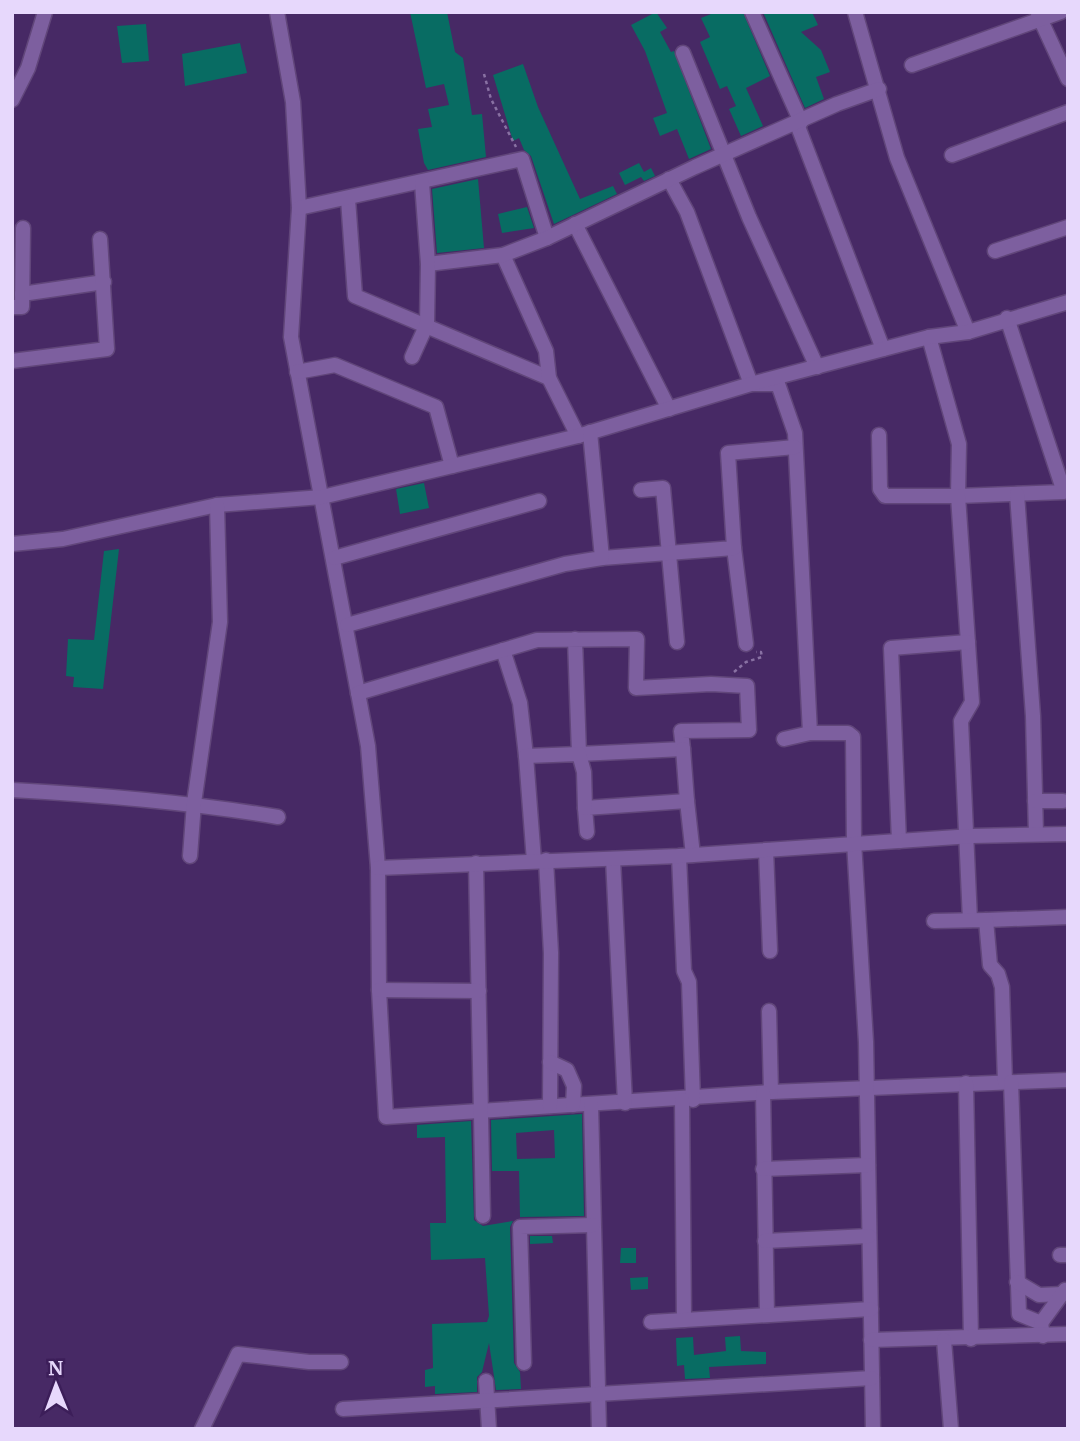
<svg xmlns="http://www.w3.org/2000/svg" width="1080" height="1441" viewBox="0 0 1080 1441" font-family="Merriweather,serif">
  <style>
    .building { fill: #086c63; fill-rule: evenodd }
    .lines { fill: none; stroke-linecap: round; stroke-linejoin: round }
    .minor-casing { stroke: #61467a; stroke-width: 17 }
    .path { stroke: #8971a3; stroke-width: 2.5; stroke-dasharray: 3.5 3.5; stroke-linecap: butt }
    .minor { stroke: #7d5f9f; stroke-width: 14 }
  </style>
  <rect width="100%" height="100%" fill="#472965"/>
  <g class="building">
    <path d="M 410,12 L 447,12 L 455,52 L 463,58 L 472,115 L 482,114 L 486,157 L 428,170 L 424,163 L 418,129 L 432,127 L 428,109 L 449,105 L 444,84 L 426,88 Z"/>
    <path d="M 656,12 L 667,28 L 660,32 L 671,52 L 674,51 L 711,149 L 689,159 L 677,129 L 660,136 L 653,118 L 667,113 L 645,51 L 631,25 Z"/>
    <path d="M 716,12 L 743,12 L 770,76 L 746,88 L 763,126 L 741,136 L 729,109 L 736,106 L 727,86 L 720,89 L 700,42 L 710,37 L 701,18 Z"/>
    <path d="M 763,12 L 812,12 L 818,25 L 801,32 L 821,50 L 830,72 L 816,77 L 824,99 L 805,108 Z"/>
    <path d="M 146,24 L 149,61 L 122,63 L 117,26 Z"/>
    <path d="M 240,43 L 247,73 L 185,86 L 182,54 Z"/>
    <path d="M 523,64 L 538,107 L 580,199 L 613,186 L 617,194 L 554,224 L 531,156 L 524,150 L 519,138 L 513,141 L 493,75 Z"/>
    <path d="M 639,163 L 644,172 L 651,168 L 655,176 L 644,181 L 641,177 L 625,185 L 619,173 Z"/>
    <path d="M 478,179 L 484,248 L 437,253 L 432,189 Z"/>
    <path d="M 527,207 L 534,228 L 502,233 L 498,214 Z"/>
    <path d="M 424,483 L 429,508 L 400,514 L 396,489 Z"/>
    <path d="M 119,549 L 103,689 L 73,687 L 74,677 L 66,676 L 68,639 L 94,640 L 104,551 Z"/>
    <path d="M 582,1114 L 584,1216 L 520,1217 L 519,1171 L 492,1171 L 491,1120 ZM 554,1130 L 555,1158 L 517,1159 L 516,1133 Z"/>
    <path d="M 471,1121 L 474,1220 L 483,1226 L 513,1221 L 510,1227 L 514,1363 L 520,1372 L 521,1389 L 496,1390 L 489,1343 L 482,1372 L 477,1377 L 477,1392 L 435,1394 L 435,1386 L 425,1387 L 425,1370 L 433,1368 L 432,1324 L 487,1322 L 489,1316 L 485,1258 L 431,1260 L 430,1223 L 446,1223 L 445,1137 L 417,1138 L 417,1125 Z"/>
    <path d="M 530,1236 L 552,1236 L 553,1243 L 530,1244 Z"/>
    <path d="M 621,1248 L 636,1248 L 636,1263 L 620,1263 Z"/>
    <path d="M 648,1277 L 648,1289 L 631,1290 L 630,1278 Z"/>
    <path d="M 740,1336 L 741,1351 L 766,1352 L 766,1364 L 709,1367 L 710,1378 L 685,1379 L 684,1365 L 677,1366 L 676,1338 L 693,1337 L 694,1355 L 726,1351 L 725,1337 Z"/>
  </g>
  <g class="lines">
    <g class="minor-casing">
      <g id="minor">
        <path d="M 277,12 L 293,102 L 299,208 L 291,337 L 368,746 L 378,868 L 379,990 L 386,1117 L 771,1092 L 1068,1080"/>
        <path d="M 752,12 L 801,122"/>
        <path d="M 855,12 L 897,158 L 968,332"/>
        <path d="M 1038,14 L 1068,79"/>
        <path d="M 683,53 L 749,217 L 817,367"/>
        <path d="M 912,65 L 1061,12"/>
        <path d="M 12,100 L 28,68 L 45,12"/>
        <path d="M 797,124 L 883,349"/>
        <path d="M 952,155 L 1068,112"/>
        <path d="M 669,179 L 687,212 L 751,384 L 778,384 L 795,433 L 810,733"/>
        <path d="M 348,199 L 355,296 L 549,378"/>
        <path d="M 299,208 L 522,159 L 547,238"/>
        <path d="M 575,224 L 669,409"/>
        <path d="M 995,251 L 1068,227"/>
        <path d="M 503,255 L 546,351 L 549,378 L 578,436"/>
        <path d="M 428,264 L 503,255 L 547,238 L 695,167 L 837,104 L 879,89"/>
        <path d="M 22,294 L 104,282"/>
        <path d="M 12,307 L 22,307 L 23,228"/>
        <path d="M 929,337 L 959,444 L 958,496 L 1064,492 L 1007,318"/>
        <path d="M 412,357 L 427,324 L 428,264 L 422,183"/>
        <path d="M 12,361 L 107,349 L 100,239"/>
        <path d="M 297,372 L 335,365 L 436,407 L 452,466"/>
        <path d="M 879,435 L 880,489 L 885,496 L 958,496 L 972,702 L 961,721 L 970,920"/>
        <path d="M 641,490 L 663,488 L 677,642"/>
        <path d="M 1017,494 L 1033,716 L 1036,834"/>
        <path d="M 12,544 L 63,539 L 217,505 L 322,497 L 578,436 L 751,384 L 929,337 L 968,332 L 1068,302"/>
        <path d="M 734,548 L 746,644"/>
        <path d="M 334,558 L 539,501"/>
        <path d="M 602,558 L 734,548 L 728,453 L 795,447"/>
        <path d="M 347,625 L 565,564 L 602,558 L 590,432"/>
        <path d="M 503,650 L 520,703 L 526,756"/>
        <path d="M 358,693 L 537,640 L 637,639 L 636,688 L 711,684 L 747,686 L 749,730 L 681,731 L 683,749 L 579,754 L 575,639"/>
        <path d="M 784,739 L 810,733 L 848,733 L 853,737 L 854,842 L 866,1042 L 873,1429"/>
        <path d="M 12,790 C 102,795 189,802 278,817"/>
        <path d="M 687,801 L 693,855"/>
        <path d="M 1035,801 L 1063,801"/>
        <path d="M 587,832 L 585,808 L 687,801 L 683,749"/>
        <path d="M 899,841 L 891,648 L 968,642"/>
        <path d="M 766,850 L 770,951"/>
        <path d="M 190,856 L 194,803 L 220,622 L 217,505"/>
        <path d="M 679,856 L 684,971 L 689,982 L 693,1100"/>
        <path d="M 613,859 L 625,1103"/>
        <path d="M 546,860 L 551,953 L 550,1106"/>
        <path d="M 534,861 L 526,756 L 579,754 L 584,772 L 585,808"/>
        <path d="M 476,863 L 483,1216"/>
        <path d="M 378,868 L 679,856 L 972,836 L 1068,834"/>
        <path d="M 986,920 L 1068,917"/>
        <path d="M 934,921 L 986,920 L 990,965 L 998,974 L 1002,987 L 1005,1082"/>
        <path d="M 379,990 L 479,991"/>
        <path d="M 769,1011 L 771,1092"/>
        <path d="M 550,1062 L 567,1070 L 574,1086 L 573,1105"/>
        <path d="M 1011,1082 L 1019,1314 L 1041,1323 L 1043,1336"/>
        <path d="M 966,1083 L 971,1339"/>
        <path d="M 763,1093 L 767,1315"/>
        <path d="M 682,1100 L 684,1320"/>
        <path d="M 591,1105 L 599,1429"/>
        <path d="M 763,1169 L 868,1165"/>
        <path d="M 765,1241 L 869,1236"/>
        <path d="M 1060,1255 L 1068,1255"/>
        <path d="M 1017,1282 L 1039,1295 L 1063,1294"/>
        <path d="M 651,1322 L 871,1309"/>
        <path d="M 1041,1323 L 1065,1290"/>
        <path d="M 871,1340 L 1068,1334"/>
        <path d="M 944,1340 L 951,1429"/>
        <path d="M 524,1363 L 520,1227 L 593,1225"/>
        <path d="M 486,1381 L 489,1429"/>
        <path d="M 343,1409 L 872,1378"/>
        <path d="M 202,1429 L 238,1354 L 309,1362 L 341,1362"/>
      </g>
    </g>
    <g class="path">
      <path d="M 484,74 L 491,99 L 516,147"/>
      <path d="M 734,672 L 746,662 L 762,657 L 761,652 L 756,652"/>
    </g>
    <use href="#minor" class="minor"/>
  </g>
  <rect width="1080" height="1441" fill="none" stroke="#e7d8fc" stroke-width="28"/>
  <g transform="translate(56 1385) rotate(359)" stroke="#3c1e59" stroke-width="5" paint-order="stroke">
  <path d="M0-5L12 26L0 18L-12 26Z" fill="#e7d8fc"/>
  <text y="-10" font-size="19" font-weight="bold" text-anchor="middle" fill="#e7d8fc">N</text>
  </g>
</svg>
